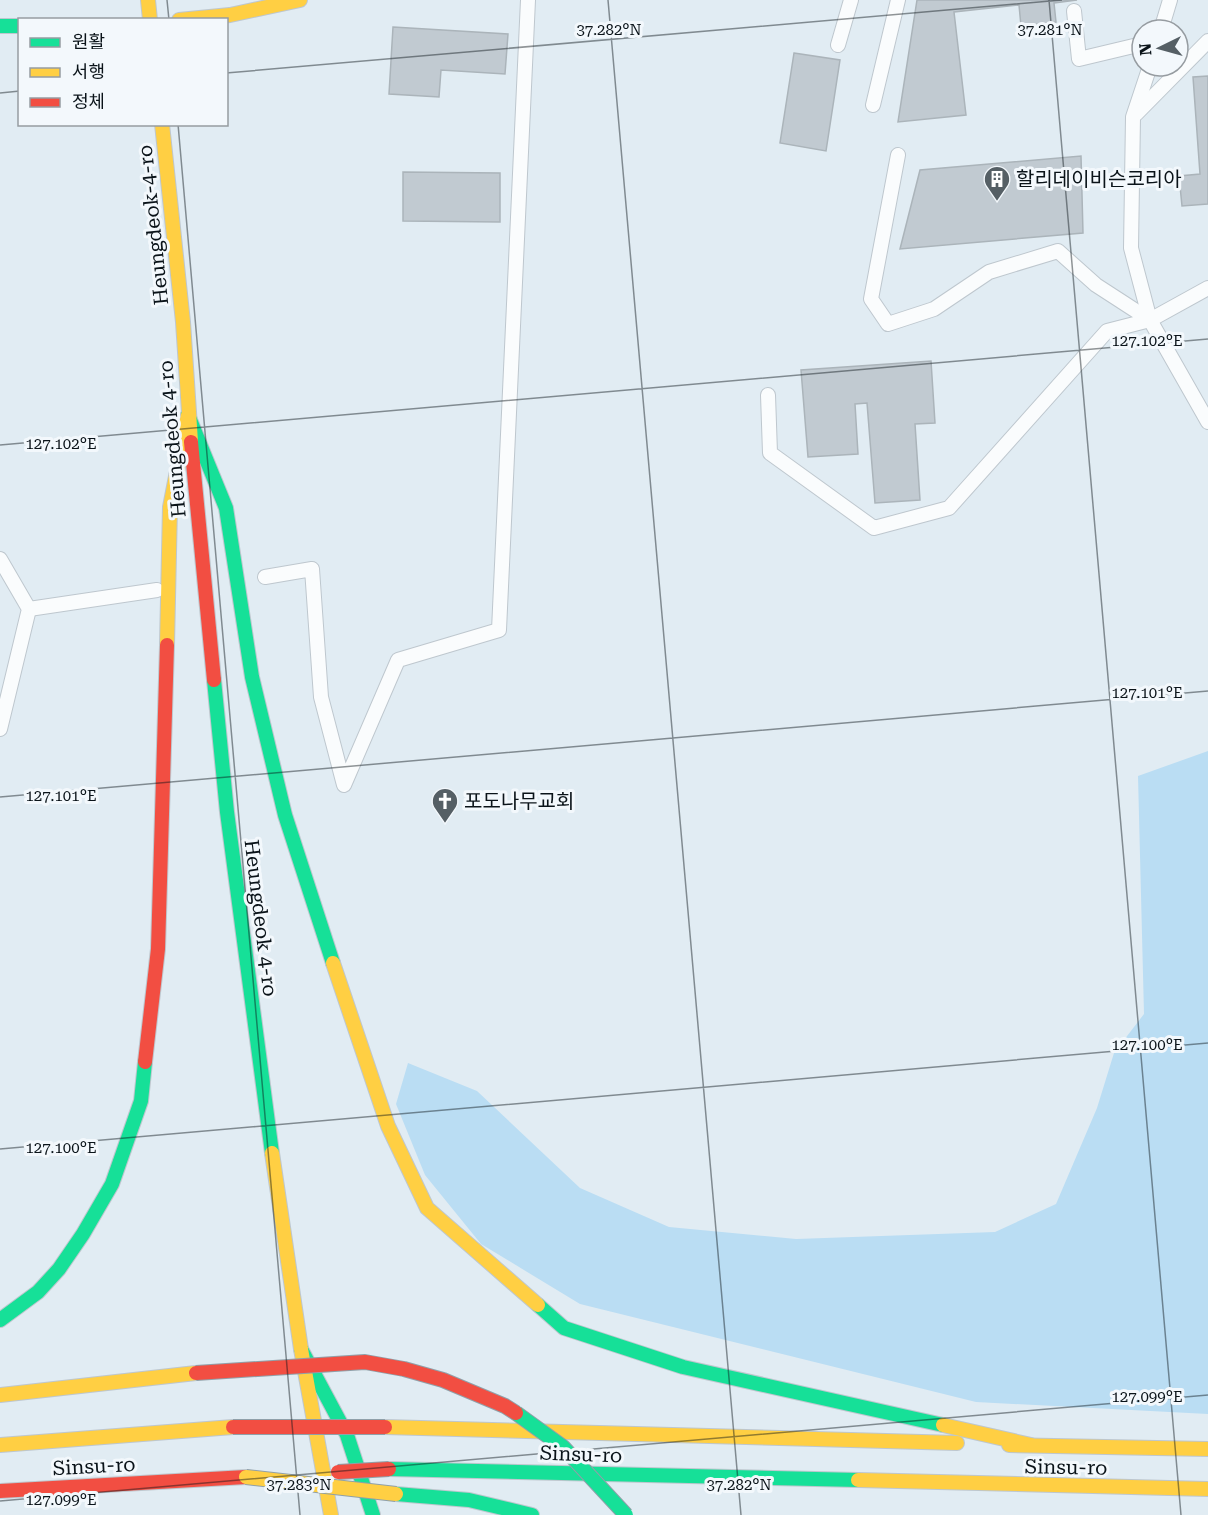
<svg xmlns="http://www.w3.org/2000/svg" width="1208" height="1515" viewBox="0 0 1208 1515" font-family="'Roboto Serif','Noto Sans KR',serif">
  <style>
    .green { fill: #baddf3 }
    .building { fill: #c1cad1; stroke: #abb4ba; stroke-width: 1.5 }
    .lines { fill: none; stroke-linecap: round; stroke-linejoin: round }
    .lane-casing { stroke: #bec7ce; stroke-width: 16 }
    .fast-casing { stroke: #bec7ce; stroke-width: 16 }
    .slow-casing { stroke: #bec7ce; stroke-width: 16 }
    .jam-casing { stroke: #bec7ce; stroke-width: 16 }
    .lane { stroke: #fafcfd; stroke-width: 14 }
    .fast { stroke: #16e098; stroke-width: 14 }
    .slow { stroke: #ffcf43; stroke-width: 14 }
    .jam { stroke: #f24e42; stroke-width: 14 }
    .fast-bridge-casing { stroke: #90a0a9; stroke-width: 16; stroke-linecap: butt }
    .slow-bridge-casing { stroke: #90a0a9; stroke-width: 16; stroke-linecap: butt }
    .jam-bridge-casing { stroke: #90a0a9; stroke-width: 16; stroke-linecap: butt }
    .fast-bridge { stroke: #16e098; stroke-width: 14 }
    .slow-bridge { stroke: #ffcf43; stroke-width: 14 }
    .jam-bridge { stroke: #f24e42; stroke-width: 14 }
    .ticks { fill: none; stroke: #0a1319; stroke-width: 1.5; stroke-opacity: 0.45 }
    .labels { text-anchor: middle; stroke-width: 6; stroke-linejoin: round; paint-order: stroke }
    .poi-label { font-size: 20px; fill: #0a1319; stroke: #f3f8fc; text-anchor: start }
    .street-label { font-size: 20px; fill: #0a1319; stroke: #f3f8fc }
    .ticks-label { font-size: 15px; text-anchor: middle; fill: #0a1319; stroke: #f3f8fc; stroke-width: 6; stroke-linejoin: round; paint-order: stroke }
  </style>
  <rect width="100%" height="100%" fill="#e1ecf3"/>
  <path class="green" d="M 1208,751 L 1208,1414 L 976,1402 L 580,1304 L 481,1244 L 425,1175 L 396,1104 L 408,1063 L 477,1091 L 580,1188 L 669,1227 L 796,1239 L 995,1232 L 1056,1204 L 1097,1108 L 1114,1053 L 1144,1014 L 1138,776 Z"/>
  <g class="building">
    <path d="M 917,0 L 1077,0 L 1054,3 L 1056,22 L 1021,26 L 1019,5 L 954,12 L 966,115 L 898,122 Z"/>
    <path d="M 393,27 L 508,34 L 505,74 L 441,70 L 439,97 L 389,94 Z"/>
    <path d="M 794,53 L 840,60 L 826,151 L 780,143 Z"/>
    <path d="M 1208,76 L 1208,204 L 1182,206 L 1179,176 L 1200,174 L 1193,77 Z"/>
    <path d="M 1081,156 L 1083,233 L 900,249 L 920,170 Z"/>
    <path d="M 403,172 L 500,173 L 500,222 L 403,221 Z"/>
    <path d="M 931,361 L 935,423 L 915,424 L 920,500 L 875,503 L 867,403 L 855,404 L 858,454 L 808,457 L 801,370 Z"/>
  </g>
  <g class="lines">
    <g class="lane-casing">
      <g id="lane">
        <path d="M 1074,11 L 1079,59 L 1142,44"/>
        <path d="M 1161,30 L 1170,0"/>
        <path d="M 838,45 L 851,0"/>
        <path d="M 1150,66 L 1133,117 L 1131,248 L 1150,320 L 1208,422"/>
        <path d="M 873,105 L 898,0"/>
        <path d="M 1136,114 L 1208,41"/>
        <path d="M 1150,320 L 1208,288"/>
        <path d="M 768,395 L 770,453 L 874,528 L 949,508 L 1107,331 L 1150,320 L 1096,285 L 1058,251 L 989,272 L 934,309 L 888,324 L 871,299 L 898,155"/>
        <path d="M 0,559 L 29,609 L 0,729"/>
        <path d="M 265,577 L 312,569 L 321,697 L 344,785 L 398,660 L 499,630 L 528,0"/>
        <path d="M 29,609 L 157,590"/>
      </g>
    </g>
    <g class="fast-casing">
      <g id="fast">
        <path d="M 0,26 L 20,26"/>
        <path d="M 188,415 L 226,508 L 252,677 L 285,815 L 333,963"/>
        <path d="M 214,680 L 227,812 L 272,1153"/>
        <path d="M 538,1305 L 564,1328 L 683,1367 L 943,1425"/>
        <path d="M 0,1320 L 38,1292 L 59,1269 L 83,1234 L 112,1184 L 141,1101 L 145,1062"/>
        <path d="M 301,1349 L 347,1435 L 373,1515"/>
        <path d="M 389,1469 L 858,1480"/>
        <path d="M 396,1494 L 469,1500 L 532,1515"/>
      </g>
    </g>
    <g class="slow-casing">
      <g id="slow">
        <path d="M 148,0 L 150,20"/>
        <path d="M 179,20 L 230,15 L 300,0"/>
        <path d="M 162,124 L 183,322 L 191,442"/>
        <path d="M 167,645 L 170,507 L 188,415"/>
        <path d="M 333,963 L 388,1126 L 427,1208 L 538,1305"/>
        <path d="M 272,1153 L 301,1349 L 331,1515"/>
        <path d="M 0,1395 L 196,1373"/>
        <path d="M 943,1425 L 1031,1445"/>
        <path d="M 385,1427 L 957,1443"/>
        <path d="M 0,1445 L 233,1427"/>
        <path d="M 1009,1445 L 1208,1449"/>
        <path d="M 858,1480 L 1208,1489"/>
      </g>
    </g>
    <g class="jam-casing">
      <g id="jam">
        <path d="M 191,442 L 214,680"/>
        <path d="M 145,1062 L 158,949 L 167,645"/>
        <path d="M 0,1491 L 246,1477"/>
      </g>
    </g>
    <use href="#lane" class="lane"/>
    <use href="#fast" class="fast"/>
    <use href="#slow" class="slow"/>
    <use href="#jam" class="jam"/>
    <g class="fast-bridge-casing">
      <path id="fast-bridge" d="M 516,1413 L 563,1447 L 626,1515"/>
    </g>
    <g class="slow-bridge-casing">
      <path id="slow-bridge" d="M 246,1477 L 396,1494"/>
    </g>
    <g class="jam-bridge-casing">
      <g id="jam-bridge">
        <path d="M 196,1373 L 365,1362 L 404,1369 L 443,1380 L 505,1406 L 516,1413"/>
        <path d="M 233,1427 L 385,1427"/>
        <path d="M 338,1472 L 389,1469"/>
      </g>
    </g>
    <use href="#fast-bridge" class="fast-bridge"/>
    <use href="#slow-bridge" class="slow-bridge"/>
    <use href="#jam-bridge" class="jam-bridge"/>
  </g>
  <path class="ticks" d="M 167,0 L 169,20M 608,0 L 741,1515M 1049,0 L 1181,1515M 226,73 L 1062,0M 0,93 L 20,91M 178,124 L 300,1515M 0,445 L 1208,339M 0,797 L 1208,691M 0,1149 L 1208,1043M 0,1501 L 1208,1395"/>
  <defs>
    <g id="building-pin" transform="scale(1.35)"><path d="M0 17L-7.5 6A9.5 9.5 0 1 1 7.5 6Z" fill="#555f65" stroke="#f3f8fc"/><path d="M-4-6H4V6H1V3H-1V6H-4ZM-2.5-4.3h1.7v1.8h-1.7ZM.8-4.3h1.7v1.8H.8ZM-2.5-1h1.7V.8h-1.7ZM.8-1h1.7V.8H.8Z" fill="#fff"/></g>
    <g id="church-pin" transform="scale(1.35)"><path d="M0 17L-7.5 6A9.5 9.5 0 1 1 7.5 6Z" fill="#555f65" stroke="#f3f8fc"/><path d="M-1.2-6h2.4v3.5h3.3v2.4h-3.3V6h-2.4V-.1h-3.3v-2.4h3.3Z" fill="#fff"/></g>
  </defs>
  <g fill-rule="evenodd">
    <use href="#building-pin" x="997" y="179"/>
    <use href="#church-pin" x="445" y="801"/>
  </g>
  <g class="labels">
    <g class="poi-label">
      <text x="1016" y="186">할리데이비슨코리아</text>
      <text x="464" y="808">포도나무교회</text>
    </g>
    <g class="street-label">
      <text transform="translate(153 225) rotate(-96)" y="7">Heungdeok-4-ro</text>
      <text transform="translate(172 439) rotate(-95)" y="7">Heungdeok 4-ro</text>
      <text transform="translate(261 918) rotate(83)" y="7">Heungdeok 4-ro</text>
      <text transform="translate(581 1454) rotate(2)" y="7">Sinsu-ro</text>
      <text transform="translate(94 1466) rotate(-3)" y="7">Sinsu-ro</text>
      <text transform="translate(1066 1467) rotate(1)" y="7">Sinsu-ro</text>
    </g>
  </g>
  <g class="ticks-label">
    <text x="609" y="35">37.282°N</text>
    <text x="1050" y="35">37.281°N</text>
    <text x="1147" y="346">127.102°E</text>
    <text x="61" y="449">127.102°E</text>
    <text x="1147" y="698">127.101°E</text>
    <text x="61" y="801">127.101°E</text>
    <text x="1147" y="1050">127.100°E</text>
    <text x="61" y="1153">127.100°E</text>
    <text x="1147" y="1402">127.099°E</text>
    <text x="299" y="1490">37.283°N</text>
    <text x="739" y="1490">37.282°N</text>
    <text x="61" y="1505">127.099°E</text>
  </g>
  <rect x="18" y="18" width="210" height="108" fill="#f3f8fc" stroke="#969ca1" stroke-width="1.5"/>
  <rect x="30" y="38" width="30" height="9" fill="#16e098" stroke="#969ca1" stroke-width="1.5"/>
  <text x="72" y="48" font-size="18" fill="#0a1319">원활</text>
  <rect x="30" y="68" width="30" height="9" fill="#ffcf43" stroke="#969ca1" stroke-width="1.5"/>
  <text x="72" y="78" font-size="18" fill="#0a1319">서행</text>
  <rect x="30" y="98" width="30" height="9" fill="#f24e42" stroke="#969ca1" stroke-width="1.5"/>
  <text x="72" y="108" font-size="18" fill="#0a1319">정체</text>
  <g transform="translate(1160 48) rotate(265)"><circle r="28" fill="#f3f8fc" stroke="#969ca1" stroke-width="1.5"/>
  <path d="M0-4.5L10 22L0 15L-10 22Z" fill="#555f65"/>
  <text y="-9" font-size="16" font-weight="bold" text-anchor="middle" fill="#0a1319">N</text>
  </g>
</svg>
